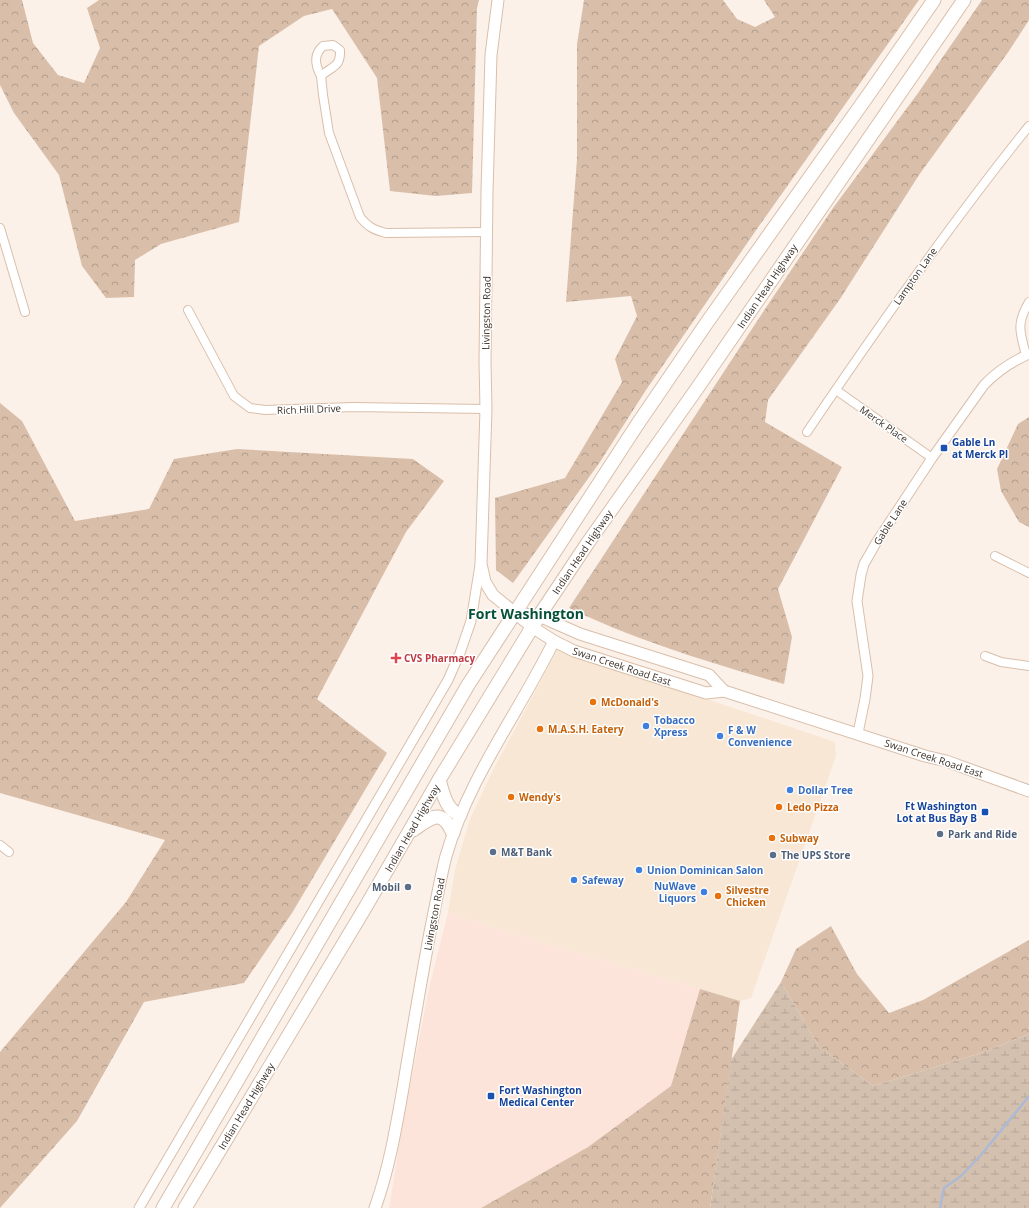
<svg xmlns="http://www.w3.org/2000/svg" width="1029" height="1208" viewBox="0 0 1029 1208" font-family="'Open Sans',sans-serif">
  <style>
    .commercial { fill: #f7e7d4 }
    .medical { fill: #fde4db }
    .forest { fill: url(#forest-crowns) }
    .wetland { fill: url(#wetland-marsh) }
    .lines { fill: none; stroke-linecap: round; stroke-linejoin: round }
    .stream { stroke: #acbad5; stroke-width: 2.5 }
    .minor-casing { stroke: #d9bfaa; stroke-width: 10 }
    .tertiary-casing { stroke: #d9bfaa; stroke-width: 11 }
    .secondary-casing { stroke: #d9bfaa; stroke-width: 13 }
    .trunk-casing { stroke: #d9bfaa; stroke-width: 15 }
    .minor { stroke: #fff; stroke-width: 8 }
    .tertiary { stroke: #fff; stroke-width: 9 }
    .secondary { stroke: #fff; stroke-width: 11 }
    .trunk { stroke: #fff; stroke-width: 13 }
    .transit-dot { fill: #1a4fb4; stroke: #fff; stroke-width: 1.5 }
    .health-dot { fill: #e0444e; stroke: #fff; stroke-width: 1.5 }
    .food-dot { fill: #e8710a; stroke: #fff; stroke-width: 1.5 }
    .shop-dot { fill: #3f7fe0; stroke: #fff; stroke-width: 1.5 }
    .service-dot { fill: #5c6f8a; stroke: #fff; stroke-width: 1.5 }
    .labels { text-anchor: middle; stroke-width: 3; stroke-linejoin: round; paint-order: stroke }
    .street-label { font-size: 10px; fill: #3c3129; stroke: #fff }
    .transit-label { font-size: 10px; font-weight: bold; fill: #164399; stroke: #fff; text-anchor: start }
    .health-label { font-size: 10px; font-weight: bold; fill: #be3a42; stroke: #fff; text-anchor: start }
    .food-label { font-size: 10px; font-weight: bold; fill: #c56008; stroke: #fff; text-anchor: start }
    .shop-label { font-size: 10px; font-weight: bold; fill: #366cbe; stroke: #fff; text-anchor: start }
    .service-label { font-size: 10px; font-weight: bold; fill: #4e5e75; stroke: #fff; text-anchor: start }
    .district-label { font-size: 14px; font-weight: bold; fill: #055037; stroke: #fff }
  </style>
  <defs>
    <pattern id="forest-crowns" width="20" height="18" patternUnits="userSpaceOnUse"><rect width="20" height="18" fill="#d9bfaa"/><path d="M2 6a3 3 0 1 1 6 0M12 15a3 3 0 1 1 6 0" fill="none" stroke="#b19c8a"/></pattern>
    <pattern id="wetland-marsh" width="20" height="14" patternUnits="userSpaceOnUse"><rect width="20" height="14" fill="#d4c0af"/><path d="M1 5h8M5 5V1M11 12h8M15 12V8" fill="none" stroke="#b7a597"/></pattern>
  </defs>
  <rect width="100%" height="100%" fill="#fcf1e9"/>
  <path class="commercial" d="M 558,649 L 835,742 L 836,756 L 751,998 L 740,1001 L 488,926 L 448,912 L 455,870 L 470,819 L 492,772 Z"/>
  <path class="medical" d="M 448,912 L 488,926 L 700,989 L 672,1086 L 588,1147 L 481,1208 L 389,1208 L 401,1133 L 429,988 Z"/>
  <g class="forest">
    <path d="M 0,0 L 22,0 L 33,43 L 58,75 L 84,83 L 100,48 L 87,8 L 99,0 L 479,0 L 477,8 L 472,193 L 436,196 L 390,191 L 377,78 L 332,9 L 304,16 L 259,46 L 239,222 L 161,244 L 135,260 L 134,297 L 106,298 L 82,266 L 59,175 L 14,113 L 0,85 Z"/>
    <path d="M 584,0 L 723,0 L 737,19 L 755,27 L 775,17 L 764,0 L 919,0 L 759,226 L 646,390 L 600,462 L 513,583 L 496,570 L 495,498 L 565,478 L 622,382 L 615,359 L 637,316 L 631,296 L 566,302 L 577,159 L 577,44 Z"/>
    <path d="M 982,0 L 1029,0 L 1029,20 L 1009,51 L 919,175 L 840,299 L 768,400 L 765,422 L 842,467 L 778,589 L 792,637 L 784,684 C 711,663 637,641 569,608 L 767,306 L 833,208 L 918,93 Z"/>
    <path d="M 0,403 L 22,421 L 75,521 L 149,509 L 174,459 L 237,449 L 413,459 L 444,481 L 406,532 L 317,699 L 387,753 L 292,913 L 244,983 L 144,1002 L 77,1121 L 0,1208 L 0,1052 L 126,902 L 165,840 L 0,793 Z"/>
    <path d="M 1029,417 L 1029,527 L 1019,522 L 1001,491 L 997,469 L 1018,424 Z"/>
    <path d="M 831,926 L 857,974 L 889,1013 L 923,1000 L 1029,940 L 1029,1034 L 981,1053 L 873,1086 L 819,1047 L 781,982 L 796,949 Z"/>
    <path d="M 700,989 L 740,1001 L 710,1208 L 481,1208 L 588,1147 L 671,1086 Z"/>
  </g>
  <path class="wetland" d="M 781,982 L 819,1047 L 873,1086 L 981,1053 L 1029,1034 L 1029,1208 L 710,1208 L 731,1060 Z"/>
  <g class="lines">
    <path class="stream" d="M 940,1208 L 944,1188 L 961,1176 L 981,1155 L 1029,1096"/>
    <g class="minor-casing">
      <g id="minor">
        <path d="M 333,45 L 340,50 C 341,67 332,66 321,76 C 315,65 313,55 323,46 Z"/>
        <path d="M 321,76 L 323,95 L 329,133 L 360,217 C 368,227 374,230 386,233 L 487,232"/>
        <path d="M 0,228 L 25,312"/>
        <path d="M 188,310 L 234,396 L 250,408 L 265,410 L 353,407 L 486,409"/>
        <path d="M 1026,355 C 1020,332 1016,324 1029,302"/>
        <path d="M 836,390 L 932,458"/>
        <path d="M 807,432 C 878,327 950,224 1029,126"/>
        <path d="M 995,556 L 1029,573"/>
        <path d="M 985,656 L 1001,662 L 1029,666"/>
        <path d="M 0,845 L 9,852"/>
      </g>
    </g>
    <g class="tertiary-casing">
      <g id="tertiary">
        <path d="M 858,733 L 865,699 L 868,676 L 857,601 L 861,575 L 864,564 L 876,543 L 932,458 L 984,385 C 997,371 1011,362 1029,354"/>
        <path d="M 139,1208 L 448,680 L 460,653 L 471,621 L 480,565"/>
      </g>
    </g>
    <g class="secondary-casing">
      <g id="secondary">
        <path d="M 498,0 L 491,55 L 487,191 L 485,362 L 486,409 L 481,564 L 485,582 L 493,595 L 515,613 L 532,627 L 554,641 L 574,651 L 706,693 L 724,691 L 925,756 L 946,761 L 1029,791"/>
        <path d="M 516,613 L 539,616 L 580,634 L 709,675 L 724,691"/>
        <path d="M 375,1208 C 389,1169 396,1128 403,1088 C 412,1034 421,980 431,927 C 436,904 440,879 446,856 C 469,777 518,714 554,641"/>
      </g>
    </g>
    <g class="trunk-casing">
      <g id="trunk">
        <path d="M 439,780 C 443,793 446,810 460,815"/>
        <path d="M 413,830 C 431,818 441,807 453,833"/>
        <path d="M 163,1208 L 468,685 L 637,425 L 708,321 L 876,84 L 934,0"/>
        <path d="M 185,1208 L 365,908 L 439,780 L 539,616 L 587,544 L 696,390 L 964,0"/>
      </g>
    </g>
    <use href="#minor" class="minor"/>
    <use href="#tertiary" class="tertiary"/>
    <use href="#secondary" class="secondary"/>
    <use href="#trunk" class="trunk"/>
  </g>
  <g class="transit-dot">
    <rect x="940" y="444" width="8" height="8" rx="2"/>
    <rect x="981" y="808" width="8" height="8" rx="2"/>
    <rect x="487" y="1092" width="8" height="8" rx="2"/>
  </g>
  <path class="health-dot" d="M394 652h4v4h4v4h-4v4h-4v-4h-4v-4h4z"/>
  <g class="food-dot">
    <circle cx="593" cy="702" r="4"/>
    <circle cx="540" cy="729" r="4"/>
    <circle cx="511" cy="797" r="4"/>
    <circle cx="779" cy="807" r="4"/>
    <circle cx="772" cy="838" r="4"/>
    <circle cx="718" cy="896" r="4"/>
  </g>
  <g class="shop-dot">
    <circle cx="646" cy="726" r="4"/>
    <circle cx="720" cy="736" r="4"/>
    <circle cx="790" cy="790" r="4"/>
    <circle cx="639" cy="870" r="4"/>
    <circle cx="574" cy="880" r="4"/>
    <circle cx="704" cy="892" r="4"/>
  </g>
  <g class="service-dot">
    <circle cx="940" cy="834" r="4"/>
    <circle cx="493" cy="852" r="4"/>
    <circle cx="773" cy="855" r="4"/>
    <circle cx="408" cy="887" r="4"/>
  </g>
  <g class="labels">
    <g class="street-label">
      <text transform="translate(915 276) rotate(-55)" y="4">Lampton Lane</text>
      <text transform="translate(767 286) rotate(-56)" y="4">Indian Head Highway</text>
      <text transform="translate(486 313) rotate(-89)" y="4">Livingston Road</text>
      <text transform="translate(309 409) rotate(-2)" y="4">Rich Hill Drive</text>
      <text transform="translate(884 424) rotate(35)" y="4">Merck Place</text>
      <text transform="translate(890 522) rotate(-57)" y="4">Gable Lane</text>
      <text transform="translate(582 552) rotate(-56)" y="4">Indian Head Highway</text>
      <text transform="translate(622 666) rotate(18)" y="4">Swan Creek Road East</text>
      <text transform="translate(934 758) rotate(18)" y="4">Swan Creek Road East</text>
      <text transform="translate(412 828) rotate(-60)" y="4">Indian Head Highway</text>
      <text transform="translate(434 914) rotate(-79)" y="4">Livingston Road</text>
      <text transform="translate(246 1106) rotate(-59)" y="4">Indian Head Highway</text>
    </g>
    <g class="transit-label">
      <text x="952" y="446">Gable Ln<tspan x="952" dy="12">at Merck Pl</tspan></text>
      <text x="977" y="810" text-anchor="end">Ft Washington<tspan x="977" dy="12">Lot at Bus Bay B</tspan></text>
      <text x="499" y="1094">Fort Washington<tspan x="499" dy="12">Medical Center</tspan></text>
    </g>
    <g class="health-label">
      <text x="404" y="662">CVS Pharmacy</text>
    </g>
    <g class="food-label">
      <text x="601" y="706">McDonald's</text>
      <text x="548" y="733">M.A.S.H. Eatery</text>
      <text x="519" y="801">Wendy's</text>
      <text x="787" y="811">Ledo Pizza</text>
      <text x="780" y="842">Subway</text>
      <text x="726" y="894">Silvestre<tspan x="726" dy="12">Chicken</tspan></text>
    </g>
    <g class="shop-label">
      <text x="654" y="724">Tobacco<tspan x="654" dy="12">Xpress</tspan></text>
      <text x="728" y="734">F &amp; W<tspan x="728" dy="12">Convenience</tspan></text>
      <text x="798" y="794">Dollar Tree</text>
      <text x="647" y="874">Union Dominican Salon</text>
      <text x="582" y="884">Safeway</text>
      <text x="696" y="890" text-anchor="end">NuWave<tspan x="696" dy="12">Liquors</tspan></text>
    </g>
    <g class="service-label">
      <text x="948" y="838">Park and Ride</text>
      <text x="501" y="856">M&amp;T Bank</text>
      <text x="781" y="859">The UPS Store</text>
      <text x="400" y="891" text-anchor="end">Mobil</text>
    </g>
    <g class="district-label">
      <text x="526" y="619">Fort Washington</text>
    </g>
  </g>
</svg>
